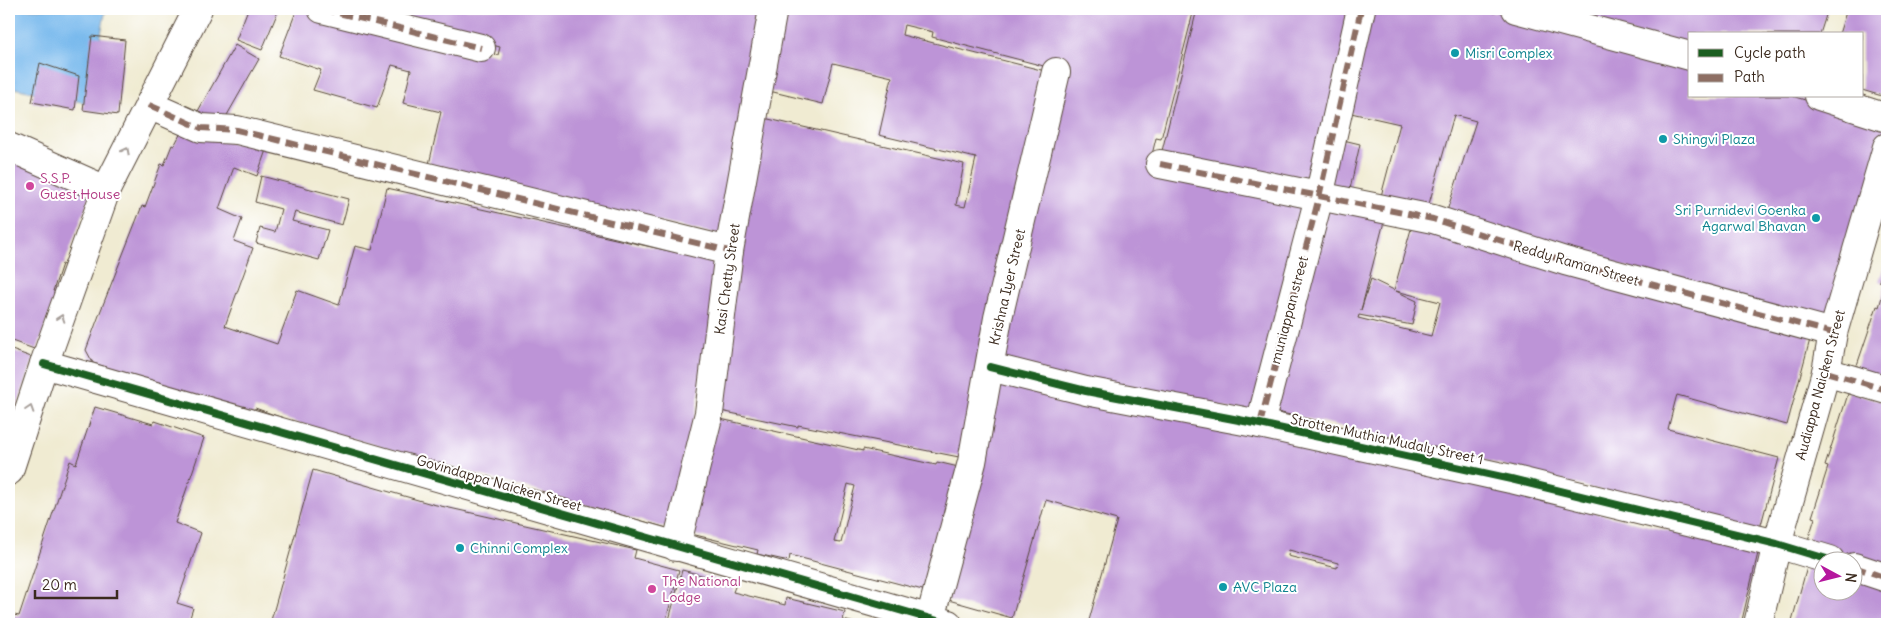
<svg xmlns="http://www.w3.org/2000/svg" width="1896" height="633" viewBox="0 0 1896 633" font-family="Delius,sans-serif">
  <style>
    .water { fill: #78b9ed; stroke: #5a7286 }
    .building { fill: #bd94d7; fill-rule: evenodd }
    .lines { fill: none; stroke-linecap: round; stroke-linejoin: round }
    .minor-casing { stroke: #564739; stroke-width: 30 }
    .minor { stroke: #fff; stroke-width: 28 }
    .quiet { stroke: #8d6e63; stroke-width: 6; stroke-dasharray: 12 6; stroke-linecap: butt }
    .cycleway-casing { stroke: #fff; stroke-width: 11 }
    .cycleway { stroke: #1b5e20; stroke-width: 8 }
    .oneway { stroke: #a79f9a }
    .culture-dot { fill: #0f9aa8; stroke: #fff; stroke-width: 2 }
    .hotel-dot { fill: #d1479c; stroke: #fff; stroke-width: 2 }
    .labels { text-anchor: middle; stroke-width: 4; stroke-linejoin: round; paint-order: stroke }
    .culture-label { font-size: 14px; fill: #0d838f; stroke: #fff; text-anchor: start }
    .hotel-label { font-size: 14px; fill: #b23c85; stroke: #fff; text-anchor: start }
    .street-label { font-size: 14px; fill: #3b2a1e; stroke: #fff }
  </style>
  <rect width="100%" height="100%" fill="#fff"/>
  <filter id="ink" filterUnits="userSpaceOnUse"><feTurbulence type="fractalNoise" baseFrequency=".02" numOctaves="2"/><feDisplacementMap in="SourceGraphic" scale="10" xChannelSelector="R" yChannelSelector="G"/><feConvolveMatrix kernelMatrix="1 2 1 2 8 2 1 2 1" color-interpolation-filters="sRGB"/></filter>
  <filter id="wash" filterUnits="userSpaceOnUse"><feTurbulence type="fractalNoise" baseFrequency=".0096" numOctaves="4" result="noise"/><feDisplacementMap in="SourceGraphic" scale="20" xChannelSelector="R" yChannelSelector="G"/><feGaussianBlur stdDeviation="1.12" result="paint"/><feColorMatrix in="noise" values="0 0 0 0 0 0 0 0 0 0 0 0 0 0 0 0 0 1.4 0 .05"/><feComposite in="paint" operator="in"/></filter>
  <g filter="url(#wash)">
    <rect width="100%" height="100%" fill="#f0ebd2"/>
    <path class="water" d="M 9,9 L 106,9 L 87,103 L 9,87 Z"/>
    <g id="blocks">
      <g class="building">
        <path d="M 248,9 L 279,9 L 262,50 L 236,40 Z"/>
        <path d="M 297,9 L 316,9 L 419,37 L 498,55 L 500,47 L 414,25 L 340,9 L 762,9 L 726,236 L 427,173 L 441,112 L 403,103 L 411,70 L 392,65 L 377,108 L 313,90 L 321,70 L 279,56 Z"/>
        <path d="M 781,9 L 1194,9 L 1161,139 L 1156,138 L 1149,167 L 1311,207 L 1259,416 L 1168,394 L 1167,398 L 1096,381 L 1095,388 L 995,365 L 1006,316 L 1002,315 L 1063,71 L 932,37 L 933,32 L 904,25 L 902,35 L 1049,72 L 990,327 L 994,328 L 972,423 L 977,424 L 969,459 L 798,425 L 798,427 L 716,410 L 727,348 L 736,261 L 764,118 L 964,164 L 956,205 L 965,207 L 976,158 L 879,135 L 892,77 L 833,63 L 823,104 L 765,90 L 781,27 L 777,26 Z"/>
        <path d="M 1197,9 L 1357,9 L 1312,193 L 1160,159 Z"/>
        <path d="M 1368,9 L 1482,9 L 1495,13 L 1495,10 L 1690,65 L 1690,96 L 1792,96 L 1887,125 L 1826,327 L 1446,214 L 1476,121 L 1454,115 L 1427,211 L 1380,200 L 1400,124 L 1342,111 Z"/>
        <path d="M 1547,9 L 1828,9 L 1820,34 L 1690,34 L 1690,49 Z"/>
        <path d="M 1847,9 L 1887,9 L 1887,94 L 1882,96 L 1862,90 L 1862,34 L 1839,34 Z"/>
        <path d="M 92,36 L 125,40 L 118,115 L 83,110 Z"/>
        <path d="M 235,45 L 259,59 L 222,124 L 198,111 Z"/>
        <path d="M 40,63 L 79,76 L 75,110 L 32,102 Z"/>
        <path d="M 185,125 L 235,144 L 238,137 L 267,147 L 257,176 L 234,167 L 219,209 L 242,219 L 234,241 L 253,248 L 225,326 L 277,344 L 297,290 L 339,305 L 355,246 L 372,250 L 387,188 L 723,263 L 674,530 L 297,423 L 255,408 L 252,416 L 157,383 L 93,363 L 86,350 L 101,310 L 142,206 L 145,207 L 161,164 L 164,165 L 172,145 L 174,146 Z"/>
        <path d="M 1335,138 L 1360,144 L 1350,189 L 1324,184 Z"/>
        <path d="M 9,156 L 93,188 L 64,265 L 62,264 L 53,291 L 57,292 L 37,350 L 9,340 Z"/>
        <path d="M 261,176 L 349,199 L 342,225 L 295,212 L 292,221 L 328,230 L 319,260 L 256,243 L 260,228 L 275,232 L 281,209 L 255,202 Z"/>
        <path d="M 1321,205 L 1385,218 L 1361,310 L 1371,279 L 1394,290 L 1413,222 L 1812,332 L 1787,425 L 1677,395 L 1676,398 L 1668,429 L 1779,458 L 1759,532 L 1434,447 L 1268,410 ZM 1396,291 L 1440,302 L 1431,336 L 1358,318 L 1359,315 L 1412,325 L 1417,301 Z"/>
        <path d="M 1887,257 L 1887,385 L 1854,374 L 1877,306 L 1879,307 L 1886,283 L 1879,281 Z"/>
        <path d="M 9,349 L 34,358 L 9,428 Z"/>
        <path d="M 1000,373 L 1214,419 L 1758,553 L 1741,624 L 1088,624 L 1117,520 L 1046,500 L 1012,618 L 938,597 ZM 1289,550 L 1338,563 L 1337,568 L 1288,556 Z"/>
        <path d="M 1849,391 L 1887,403 L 1887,571 L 1844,560 L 1808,540 L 1815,518 L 1812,517 L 1828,467 L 1825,466 Z"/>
        <path d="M 95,407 L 153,424 L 155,421 L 204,438 L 175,523 L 201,533 L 177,603 L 193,608 L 188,624 L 11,624 L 14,615 L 19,616 L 70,461 L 76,464 Z"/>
        <path d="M 716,418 L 863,451 L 863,449 L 936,465 L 937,462 L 967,469 L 934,593 L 790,555 L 789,561 L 757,554 L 758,550 L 687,533 ZM 848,484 L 855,486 L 841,543 L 834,542 Z"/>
        <path d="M 313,470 L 432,504 L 636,550 L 634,558 L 679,570 L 665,624 L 270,624 Z"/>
        <path d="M 1809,560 L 1824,564 L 1824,590 L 1854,590 L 1854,575 L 1887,584 L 1887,624 L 1791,624 Z"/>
        <path d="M 682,570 L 736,584 L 733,592 L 785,605 L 786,598 L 845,612 L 843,620 L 859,624 L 668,624 Z"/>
        <path d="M 238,620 L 251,624 L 236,624 Z"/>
      </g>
    </g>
  </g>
  <g filter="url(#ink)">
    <use href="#blocks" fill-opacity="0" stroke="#564739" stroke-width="1"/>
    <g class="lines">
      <g class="minor-casing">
        <g id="minor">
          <path d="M 322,9 L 481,48"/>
          <path d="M 1516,9 L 1690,56"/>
          <path d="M 1819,96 L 1887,118"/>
          <path d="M 149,105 L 201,128 L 237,130 L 729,251"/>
          <path d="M 9,147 L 106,190"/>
          <path d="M 1160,164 L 1433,219 L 1565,261 L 1833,333"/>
          <path d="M 44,364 L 948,624"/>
          <path d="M 990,367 L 1086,391 L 1260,424 L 1511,479 L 1777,544 L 1830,560"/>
          <path d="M 1826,372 L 1887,390"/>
          <path d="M 1260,424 L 1319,197 L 1361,9"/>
          <path d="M 9,471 L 44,364 L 106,190 L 198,9"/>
          <path d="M 676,547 L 709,413 L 729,251 L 773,9"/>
          <path d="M 1854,567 L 1887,578"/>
          <path d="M 930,619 L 972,462 L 998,318 L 1056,72"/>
          <path d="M 1758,624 L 1777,544 L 1826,372 L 1833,333 L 1887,147"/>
        </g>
      </g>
      <use href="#minor" class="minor"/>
      <g class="quiet">
        <path d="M 322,9 L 481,48"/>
        <path d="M 149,105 L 201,128 L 237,130 L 729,251"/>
        <path d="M 1160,164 L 1433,219 L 1565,261 L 1833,333"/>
        <path d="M 1826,372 L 1887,390"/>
        <path d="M 1260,424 L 1319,197 L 1361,9"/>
        <path d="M 1854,567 L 1887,578"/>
      </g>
      <g class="cycleway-casing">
        <g id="cycleway">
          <path d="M 44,364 L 948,624"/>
          <path d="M 990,367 L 1086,391 L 1260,424 L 1511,479 L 1777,544 L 1830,560"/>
        </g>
      </g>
      <use href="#cycleway" class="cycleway"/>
    </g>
    <defs><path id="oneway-chevron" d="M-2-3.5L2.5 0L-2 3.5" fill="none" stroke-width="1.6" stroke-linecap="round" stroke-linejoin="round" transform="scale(1.25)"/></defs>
    <g class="oneway">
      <use href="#oneway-chevron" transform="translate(126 151) rotate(-63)"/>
      <use href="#oneway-chevron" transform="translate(61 318) rotate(-71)"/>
      <use href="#oneway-chevron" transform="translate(30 409) rotate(-72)"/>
    </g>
  </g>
  <g class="culture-dot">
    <circle cx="1455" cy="53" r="5"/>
    <circle cx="1663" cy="139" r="5"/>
    <circle cx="1816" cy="218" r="5"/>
    <circle cx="460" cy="548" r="5"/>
    <circle cx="1223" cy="587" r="5"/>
  </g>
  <g class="hotel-dot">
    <circle cx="30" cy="186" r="5"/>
    <circle cx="652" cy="589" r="5"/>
  </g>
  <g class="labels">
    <g class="culture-label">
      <text x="1465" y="58">Misri Complex</text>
      <text x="1673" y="144">Shingvi Plaza</text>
      <text x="1806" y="215" text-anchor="end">Sri Purnidevi Goenka<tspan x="1806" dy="16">Agarwal Bhavan</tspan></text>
      <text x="470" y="553">Chinni Complex</text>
      <text x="1233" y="592">AVC Plaza</text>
    </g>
    <g class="hotel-label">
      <text x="40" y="183">S.S.P.<tspan x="40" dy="16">Guest House</tspan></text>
      <text x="662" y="586">The National<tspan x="662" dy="16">Lodge</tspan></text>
    </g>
    <g class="street-label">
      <text transform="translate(1576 263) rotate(16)" y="5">Reddy Raman Street</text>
      <text transform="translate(727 279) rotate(-82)" y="5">Kasi Chetty Street</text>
      <text transform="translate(1007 287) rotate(-77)" y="5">Krishna Iyer Street</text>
      <text transform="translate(1289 310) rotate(-75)" y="5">muniappan street</text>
      <text transform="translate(1820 385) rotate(-75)" y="5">Audiappa Naicken Street</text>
      <text transform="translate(1387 439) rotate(12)" y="5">Strotten Muthia Mudaly Street 1</text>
      <text transform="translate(499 483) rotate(16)" y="5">Govindappa Naicken Street</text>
    </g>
  </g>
  <rect width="1896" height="633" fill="none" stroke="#fff" stroke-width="30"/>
  <rect x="1688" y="32" width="175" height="65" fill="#ffffff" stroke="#b1aaa5"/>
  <rect x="1698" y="49" width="25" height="8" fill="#1b5e20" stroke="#b1aaa5"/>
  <text x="1734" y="58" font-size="15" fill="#3b2a1e">Cycle path</text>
  <rect x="1698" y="74" width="25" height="8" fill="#8d6e63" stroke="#b1aaa5"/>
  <text x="1734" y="82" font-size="15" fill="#3b2a1e">Path</text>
  <g transform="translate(1838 576) rotate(97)"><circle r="24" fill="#ffffff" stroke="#b1aaa5"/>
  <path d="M0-4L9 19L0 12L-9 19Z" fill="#b5179e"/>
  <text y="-8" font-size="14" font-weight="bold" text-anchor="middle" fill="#3b2a1e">N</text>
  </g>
  <path d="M35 590v8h82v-8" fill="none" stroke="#3b2a1e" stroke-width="2.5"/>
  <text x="42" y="590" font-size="15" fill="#3b2a1e" stroke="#ffffff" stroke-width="4" paint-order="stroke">20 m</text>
</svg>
